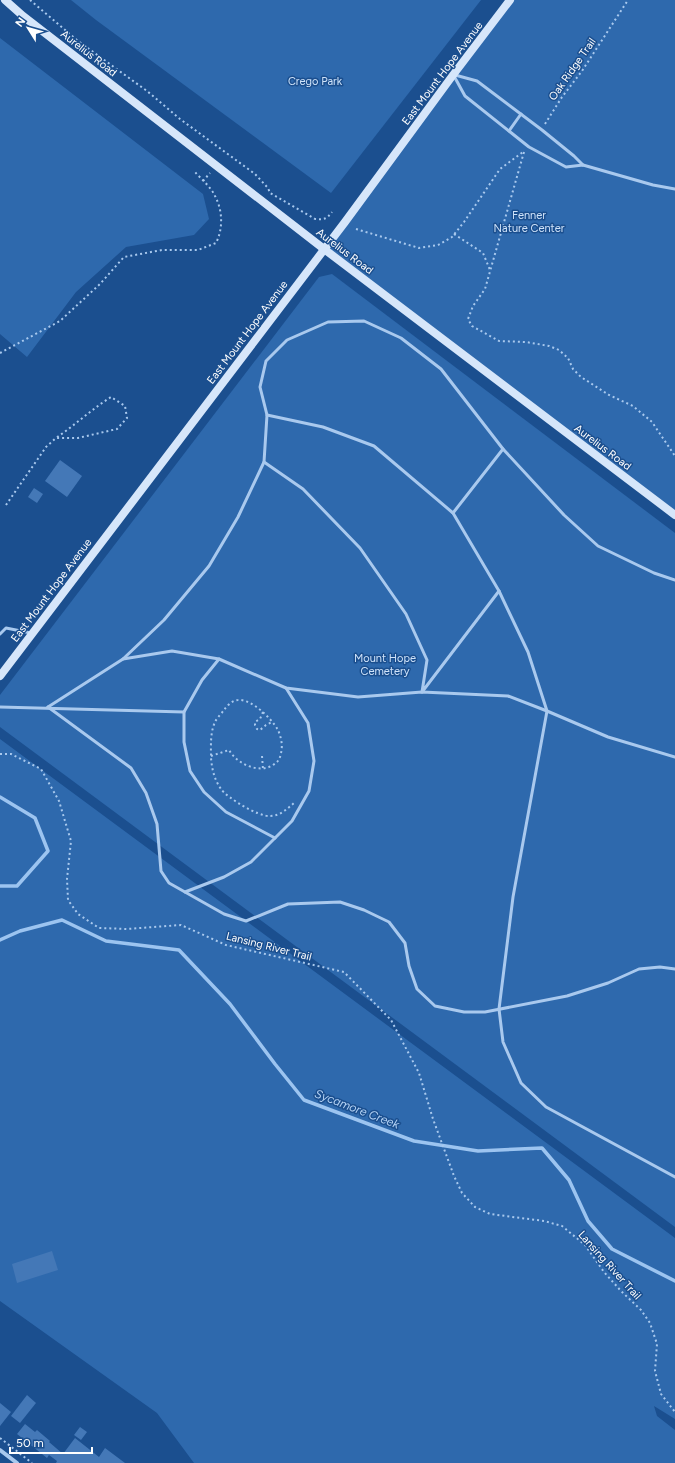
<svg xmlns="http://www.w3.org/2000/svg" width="675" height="1463" viewBox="0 0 675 1463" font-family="Figtree,sans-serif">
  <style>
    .green { fill: #2e69ad }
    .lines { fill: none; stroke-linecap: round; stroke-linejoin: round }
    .stream { stroke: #9cc4f0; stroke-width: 3.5 }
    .building { fill: #4478b7 }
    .path { stroke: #a9c9ee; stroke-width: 2; stroke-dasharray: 2 3; stroke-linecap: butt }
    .lane { stroke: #a9c9ee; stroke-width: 3 }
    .street { stroke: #a9c9ee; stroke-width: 4 }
    .secondary { stroke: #d6e6fa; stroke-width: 8 }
    .labels { text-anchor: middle; stroke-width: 3; stroke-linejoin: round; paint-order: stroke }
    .street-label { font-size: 11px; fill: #fff; stroke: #1b4f8f }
    .park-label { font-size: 11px; fill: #cfe3fa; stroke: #1b4f8f }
    .water-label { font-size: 12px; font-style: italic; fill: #b5d3f5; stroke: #1b4f8f }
  </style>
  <rect width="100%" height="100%" fill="#1b4f8f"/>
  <g class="green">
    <path d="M 71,0 L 481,0 L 331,193 L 96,20 Z"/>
    <path d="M 513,0 L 675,0 L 675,515 L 324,249 Z"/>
    <path d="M 0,38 L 203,194 L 209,219 L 194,235 L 126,247 L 76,292 L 27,357 L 0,334 Z"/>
    <path d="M 332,274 L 675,533 L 675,1227 L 0,727 L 0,695 L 319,277 Z"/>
    <path d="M 0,739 L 675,1238 L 675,1419 L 654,1406 L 657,1416 L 675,1430 L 675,1463 L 194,1463 L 157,1413 L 0,1301 Z"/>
  </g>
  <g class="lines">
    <g class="stream">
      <path d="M 0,797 L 35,818 L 48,851 L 17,886 L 0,886"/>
      <path d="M 0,940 L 20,931 L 62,920 L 106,941 L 179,950 L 230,1004 L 275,1064 L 304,1100 L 414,1141 L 478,1151 L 542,1148 L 569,1180 L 588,1221 L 612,1249 L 675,1281"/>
    </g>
  </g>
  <g class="building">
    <path d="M 60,460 L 82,476 L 67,497 L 45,481 Z"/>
    <path d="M 34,488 L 43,494 L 37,503 L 28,497 Z"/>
    <path d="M 52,1251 L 58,1270 L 17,1283 L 12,1264 Z"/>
    <path d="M 27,1395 L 36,1403 L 20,1423 L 11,1416 Z"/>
    <path d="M 0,1403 L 11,1412 L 0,1426 Z"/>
    <path d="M 25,1424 L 35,1432 L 37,1430 L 50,1441 L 49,1442 L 63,1454 L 75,1438 L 99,1457 L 105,1448 L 125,1463 L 56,1463 L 57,1461 L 49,1455 L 47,1458 L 17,1434 Z"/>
    <path d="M 80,1427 L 87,1432 L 81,1440 L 74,1435 Z"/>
  </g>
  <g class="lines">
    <g class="path">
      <path d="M 30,0 L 78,41 L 147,91 L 180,119 L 255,174 L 268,188 L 270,193 L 315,219 C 323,220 327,219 332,212"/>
      <path d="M 545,124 L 562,97 L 582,71 L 628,0"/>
      <path d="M 524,152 L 485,289 L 473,306 L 468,319 L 472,326 L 499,341 L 526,342 L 549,346 L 559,350 L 568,358 L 573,369 L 581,377 L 609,395 L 633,406 L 652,422 L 675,456"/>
      <path d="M 203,181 L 210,173"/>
      <path d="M 356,229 L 419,248 L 438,245 L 452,237 L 464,222 L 500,169 L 523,152"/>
      <path d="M 454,234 L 483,253 L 490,270"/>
      <path d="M 0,353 L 60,321 L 100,284 L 124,257 L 162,250 L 198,250 L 216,243 C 223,229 223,211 215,196 C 211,187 201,179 195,172"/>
      <path d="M 6,505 L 46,447 L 56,438 L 78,438 L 117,429 L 127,418 L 125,406 L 111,397 C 92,409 75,425 56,438"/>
      <path d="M 263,712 L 260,719 L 255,722 L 255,725 L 257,729 L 260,730 L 266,725 L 272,722"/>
      <path d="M 0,754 L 11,754 L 41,769 L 59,801 L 71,841 L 67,879 L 68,900 L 78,914 L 99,928 L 127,929 L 181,925 L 226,945 L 344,972 L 391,1020 L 419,1073 L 433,1119 L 454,1176 L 462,1193 L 475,1207 L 490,1214 L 544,1221 L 562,1226 L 585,1245 L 604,1272 L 621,1291 L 641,1310 L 650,1323 L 657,1344 L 655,1371 L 661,1394 L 675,1412"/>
      <path d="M 211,756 L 229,750 C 237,764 259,774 273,765 C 278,762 280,759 281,753 C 283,745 281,737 278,730 C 271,718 252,699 238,700 C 232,700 227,706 224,710 C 221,714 217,718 215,722 C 210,733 211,746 211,758 C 212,769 214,779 221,789 C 227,798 259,817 270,816 C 280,816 287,809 294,803"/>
      <path d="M 262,756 L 263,769"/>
      <path d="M 0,1438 L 32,1463"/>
    </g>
    <g class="lane">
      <path d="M 455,75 L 477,81 L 542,130 L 574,156 L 583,165"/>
      <path d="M 454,76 L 465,96 L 529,147 L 566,167 L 583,165 L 653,185 L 675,189"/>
      <path d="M 509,131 L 521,114"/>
      <path d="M 267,415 L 323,427 L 374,446 L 453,513 L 499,591 L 528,652 L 547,711 L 513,897 L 499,1009 L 503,1042 L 521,1083 L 546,1107 L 675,1177"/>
      <path d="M 264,462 L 303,489 L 360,548 L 406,614 L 427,660 L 422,692 L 499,591"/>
      <path d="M 453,513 L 503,449"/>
      <path d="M 0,634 L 6,628 L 31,633"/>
      <path d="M 123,659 L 172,651 L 219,659 L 286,688 L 358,697 L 422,692 L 508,696 L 547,711 L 608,737 L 675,757"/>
      <path d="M 219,659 L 202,680 L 184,712 L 184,742 L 190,771 L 204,792 L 226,812 L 275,838"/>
      <path d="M 0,707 L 184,712"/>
      <path d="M 48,707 L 123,659 L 164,620 L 209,566 L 238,517 L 264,462 L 267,415 L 260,387 L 266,361 L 287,340 L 328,322 L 364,321 L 401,338 L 441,369 L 503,449 L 564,515 L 598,546 L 654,573 L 675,580"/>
      <path d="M 48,707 L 131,768 L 146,793 L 157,824 L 161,871 L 169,883 L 224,914 L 246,921 L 288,904 L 340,902 L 364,910 L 389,922 L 405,943 L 409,966 L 417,989 L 435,1006 L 464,1012 L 485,1012 L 567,996 L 608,983 L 639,969 L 660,967 L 675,969"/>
      <path d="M 185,892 L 224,877 L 251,862 L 292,821 L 309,791 L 314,761 L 308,723 L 286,688"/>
    </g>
    <path class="street" d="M 0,1450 L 17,1463"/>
    <g class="secondary">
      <path d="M 5,0 L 23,16 L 324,249 L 675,515"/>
      <path d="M 0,676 L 345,222 L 453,75 L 510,0"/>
    </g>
  </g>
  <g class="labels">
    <g class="street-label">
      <text transform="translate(89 53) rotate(38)" y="4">Aurelius Road</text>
      <text transform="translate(572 69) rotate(-55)" y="4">Oak Ridge Trail</text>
      <text transform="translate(442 73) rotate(-53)" y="4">East Mount Hope Avenue</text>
      <text transform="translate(345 251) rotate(37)" y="4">Aurelius Road</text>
      <text transform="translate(247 332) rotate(-53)" y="4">East Mount Hope Avenue</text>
      <text transform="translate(603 447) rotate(37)" y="4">Aurelius Road</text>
      <text transform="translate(51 590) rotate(-53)" y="4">East Mount Hope Avenue</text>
      <text transform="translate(269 946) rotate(14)" y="4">Lansing River Trail</text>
      <text transform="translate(610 1265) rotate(48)" y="4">Lansing River Trail</text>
    </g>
    <g class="park-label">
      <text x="315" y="85">Crego Park</text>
      <text x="529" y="219">Fenner<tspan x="529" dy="13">Nature Center</tspan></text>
      <text x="385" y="662">Mount Hope<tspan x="385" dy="13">Cemetery</tspan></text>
    </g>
    <g class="water-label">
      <text transform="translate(357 1109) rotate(21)" y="4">Sycamore Creek</text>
    </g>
  </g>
  <g transform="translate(28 28) rotate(307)" stroke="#1b4f8f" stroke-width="3" paint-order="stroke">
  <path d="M0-3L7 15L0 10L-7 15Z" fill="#ffffff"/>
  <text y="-6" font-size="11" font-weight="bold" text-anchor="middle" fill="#ffffff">N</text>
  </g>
  <path d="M10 1447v6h82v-6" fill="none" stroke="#ffffff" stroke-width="2"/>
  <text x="16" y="1447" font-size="12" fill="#ffffff" stroke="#1b4f8f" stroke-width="3" paint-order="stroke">50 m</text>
</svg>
